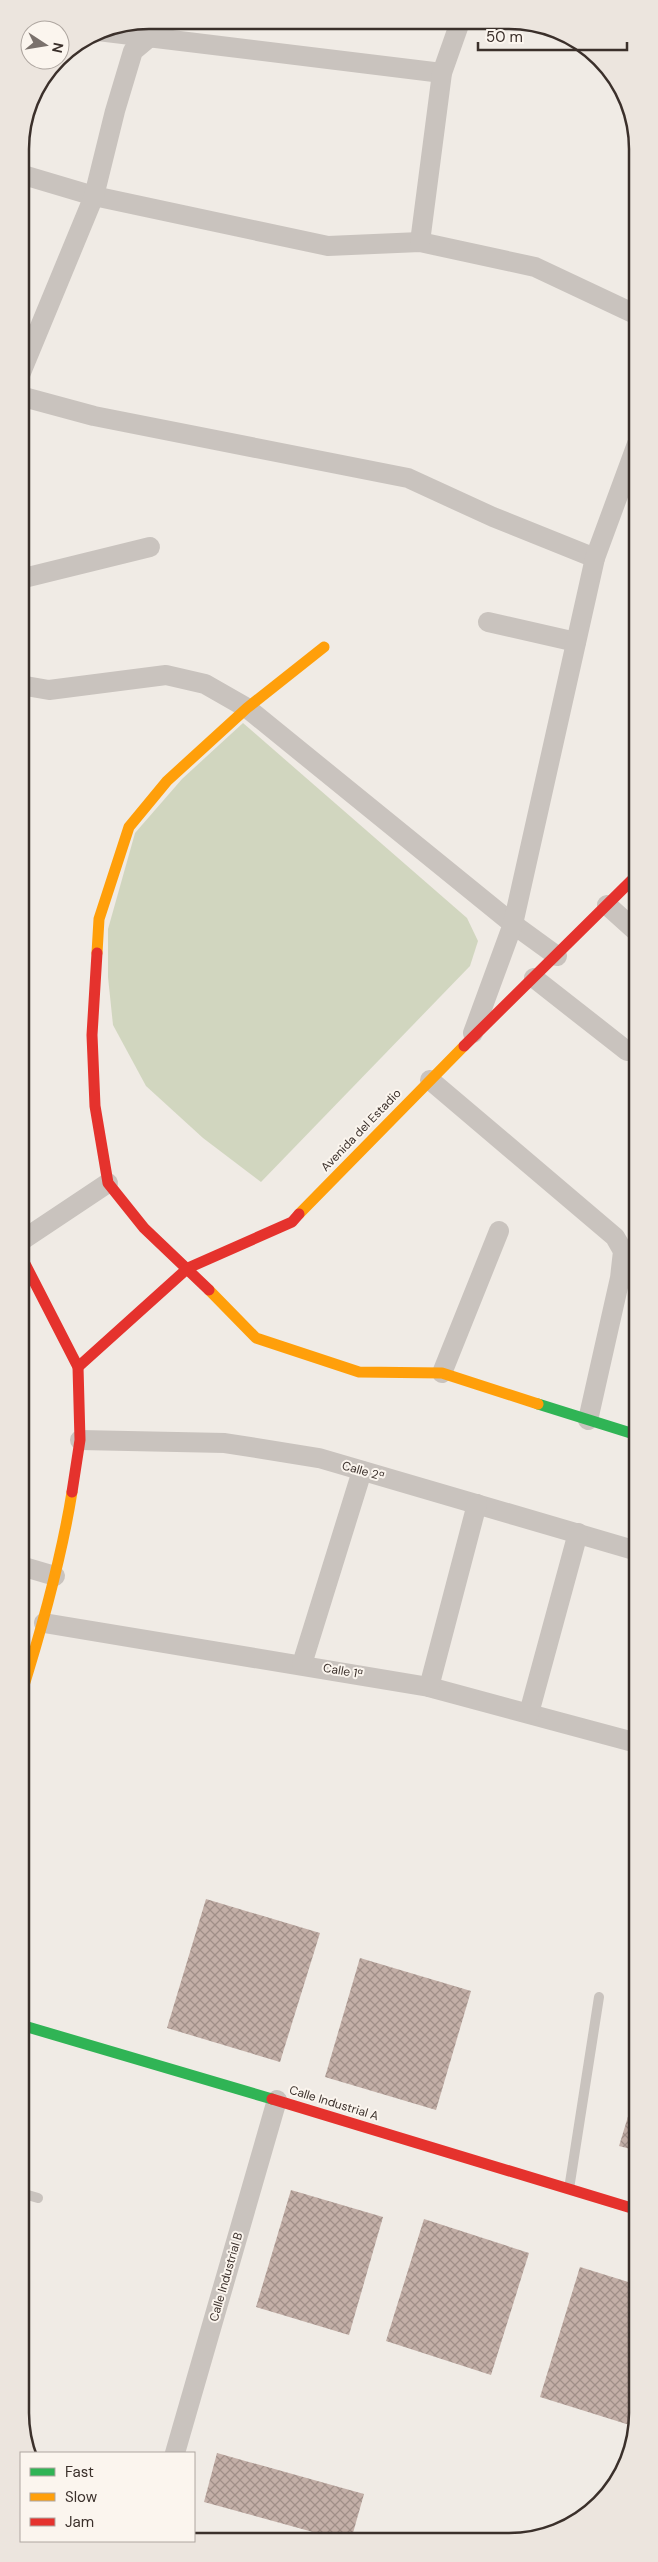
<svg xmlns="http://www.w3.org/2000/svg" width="658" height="2562" viewBox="0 0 658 2562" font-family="'DM Sans',sans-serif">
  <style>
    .pitch { fill: #d1d6bf }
    .building { fill: url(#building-cross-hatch) }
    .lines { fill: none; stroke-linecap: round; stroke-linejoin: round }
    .lane { stroke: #c9c3be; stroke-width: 10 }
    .street { stroke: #c9c3be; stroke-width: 20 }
    .fast { stroke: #30b455; stroke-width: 11 }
    .slow { stroke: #ff9f0a; stroke-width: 11 }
    .jam { stroke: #e5322d; stroke-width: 11 }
    .labels { text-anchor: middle; stroke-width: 4; stroke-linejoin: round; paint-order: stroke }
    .street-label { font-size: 12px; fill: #3b302b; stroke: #fbf5ee }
    .rim { fill: none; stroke: #3b302b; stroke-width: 2.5 }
  </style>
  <defs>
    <pattern id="building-cross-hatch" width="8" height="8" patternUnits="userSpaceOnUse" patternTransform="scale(1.25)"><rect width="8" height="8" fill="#c3afa7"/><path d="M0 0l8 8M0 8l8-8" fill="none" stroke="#a08f88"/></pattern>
  </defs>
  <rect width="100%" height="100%" fill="#f0ebe5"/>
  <path class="pitch" d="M 243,723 L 467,918 L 478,941 L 470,966 L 261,1182 L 203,1138 L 146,1086 L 113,1025 L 108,977 L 108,929 L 135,833 L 182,779 Z"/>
  <g class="building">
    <path d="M 206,1899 L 320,1933 L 280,2062 L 167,2028 Z"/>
    <path d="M 360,1958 L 471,1991 L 436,2110 L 325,2077 Z"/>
    <path d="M 637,2087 L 638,2087 L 638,2151 L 619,2146 Z"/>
    <path d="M 291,2190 L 383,2217 L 349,2335 L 256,2307 Z"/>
    <path d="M 424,2219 L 529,2253 L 491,2375 L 386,2341 Z"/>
    <path d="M 580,2267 L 638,2285 L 636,2427 L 540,2397 Z"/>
    <path d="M 217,2453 L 364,2494 L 351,2540 L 342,2540 L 204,2502 Z"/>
  </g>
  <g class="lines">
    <g class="lane">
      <path d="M 569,2189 L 599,1997"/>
      <path d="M 21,2193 L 38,2198"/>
    </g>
    <g class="street">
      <path d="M 98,31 L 442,73"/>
      <path d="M 20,174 L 94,196 L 328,246 L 420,242 L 535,267 L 637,315"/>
      <path d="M 420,242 L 442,73 L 460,22"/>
      <path d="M 20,375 L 94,196 L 115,111 L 133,51 L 170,20"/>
      <path d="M 20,396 L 94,416 L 408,478 L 493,517 L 595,558"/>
      <path d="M 20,579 L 150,547"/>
      <path d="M 488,622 L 576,642"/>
      <path d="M 20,685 L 49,690 L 166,675 L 205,684 L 247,708 L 513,924 L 557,956"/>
      <path d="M 607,905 L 637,932"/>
      <path d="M 534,978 L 627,1051"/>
      <path d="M 473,1033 L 513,924 L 595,558 L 637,444"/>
      <path d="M 430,1080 L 615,1237 L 623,1251 L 620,1278 L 588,1420"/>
      <path d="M 21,1241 L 108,1183"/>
      <path d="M 442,1373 L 499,1231"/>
      <path d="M 80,1440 L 225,1443 L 319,1458 L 637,1551"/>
      <path d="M 21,1566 L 55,1576"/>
      <path d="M 44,1623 L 429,1687 L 637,1743"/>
      <path d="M 302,1664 L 362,1471"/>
      <path d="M 429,1687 L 477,1504"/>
      <path d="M 529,1713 L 578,1533"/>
      <path d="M 175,2453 L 277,2100"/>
    </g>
    <g class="fast">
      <path d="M 538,1404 L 637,1435"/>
      <path d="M 21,2025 L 272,2099"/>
    </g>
    <g class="slow">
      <path d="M 97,953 L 99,919 L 129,827 L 167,781 L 247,708 L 324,647"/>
      <path d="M 299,1214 L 464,1046"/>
      <path d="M 209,1290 L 256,1338 L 359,1372 L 442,1373 L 538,1404"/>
      <path d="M 21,1695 C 42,1628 61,1561 72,1492"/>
    </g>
    <g class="jam">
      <path d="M 97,953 L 92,1035 L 95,1106 L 108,1183 L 144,1228 L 209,1290"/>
      <path d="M 464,1046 L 637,875"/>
      <path d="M 21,1256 L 78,1367 L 80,1440 L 72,1492"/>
      <path d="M 78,1367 L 188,1268 L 292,1222 L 299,1214"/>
      <path d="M 272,2099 L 638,2210"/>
    </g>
  </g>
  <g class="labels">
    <g class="street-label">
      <text transform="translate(361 1130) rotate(-46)" y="4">Avenida del Estadio</text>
      <text transform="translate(363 1471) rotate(16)" y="4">Calle 2ª</text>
      <text transform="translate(343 1671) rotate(10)" y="4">Calle 1ª</text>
      <text transform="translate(334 2103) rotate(17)" y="4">Calle Industrial A</text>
      <text transform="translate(226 2277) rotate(-74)" y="4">Calle Industrial B</text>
    </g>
  </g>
  <path d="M0 0H658V2562H0ZM149 29H509A120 120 0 0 1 629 149V2413A120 120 0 0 1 509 2533H149A120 120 0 0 1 29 2413V149A120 120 0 0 1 149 29Z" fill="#ece5de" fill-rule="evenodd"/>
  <path class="rim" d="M149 29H509A120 120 0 0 1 629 149V2413A120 120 0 0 1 509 2533H149A120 120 0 0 1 29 2413V149A120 120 0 0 1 149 29Z"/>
  <rect x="20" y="2452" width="175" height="90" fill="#fbf5ee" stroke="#aea6a0"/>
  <rect x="30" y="2468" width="25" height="8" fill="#30b455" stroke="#aea6a0"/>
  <text x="65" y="2477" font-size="15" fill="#3b302b">Fast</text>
  <rect x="30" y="2493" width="25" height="8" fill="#ff9f0a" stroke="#aea6a0"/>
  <text x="65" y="2502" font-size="15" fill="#3b302b">Slow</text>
  <rect x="30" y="2518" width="25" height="8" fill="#e5322d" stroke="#aea6a0"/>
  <text x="65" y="2527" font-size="15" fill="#3b302b">Jam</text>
  <g transform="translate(45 45) rotate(102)"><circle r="24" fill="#fbf5ee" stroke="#aea6a0"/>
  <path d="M0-4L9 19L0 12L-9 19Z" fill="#7a716c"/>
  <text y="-8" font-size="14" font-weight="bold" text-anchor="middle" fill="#3b302b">N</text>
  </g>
  <path d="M478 42v8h149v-8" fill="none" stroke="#3b302b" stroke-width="2.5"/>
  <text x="486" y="42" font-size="15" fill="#3b302b" stroke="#fbf5ee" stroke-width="4" paint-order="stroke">50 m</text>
</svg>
